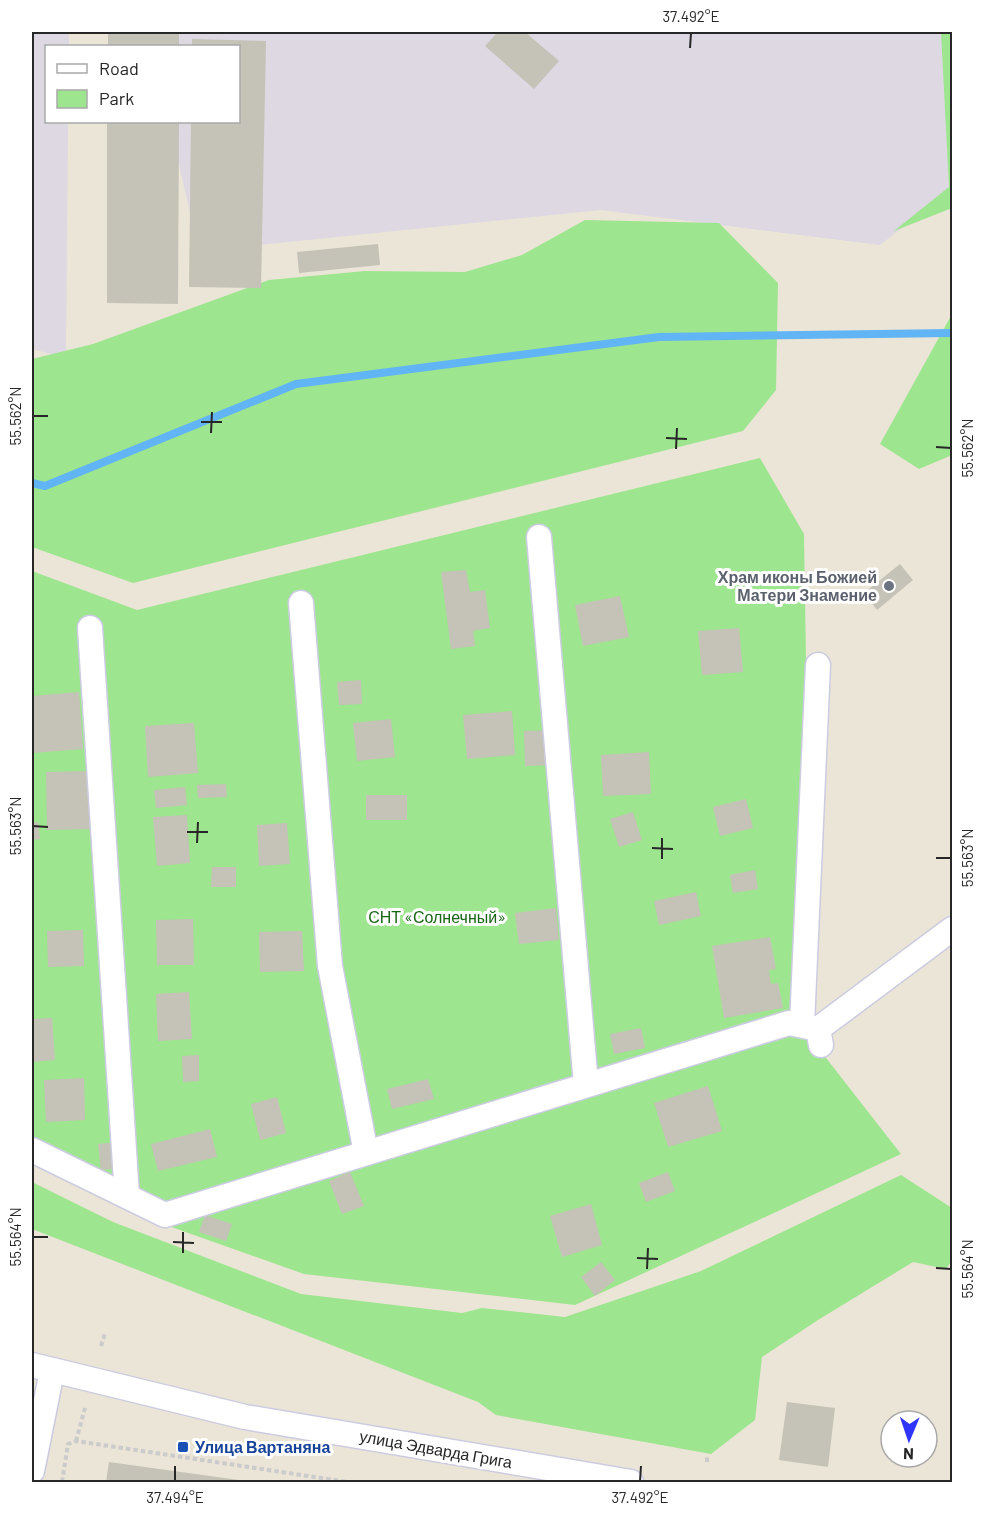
<svg xmlns="http://www.w3.org/2000/svg" width="984" height="1514" viewBox="0 0 984 1514" font-family="Barlow,sans-serif">
  <style>
    .industrial { fill: #ddd8e2 }
    .green { fill: #9ee58f }
    .lines { fill: none; stroke-linecap: round; stroke-linejoin: round }
    .stream { stroke: #62b5f4; stroke-width: 8 }
    .building { fill: #c5c2b7 }
    .minor-casing { stroke: #cccce1; stroke-width: 27 }
    .path { stroke: #cbcbcb; stroke-width: 4; stroke-dasharray: 4.5 3; stroke-linecap: butt }
    .minor { stroke: #fff; stroke-width: 24 }
    .ticks { fill: none; stroke: #272727; stroke-width: 2 }
    .worship-dot { fill: #6b7280; stroke: #fff; stroke-width: 2 }
    .transit-dot { fill: #1a4fb4; stroke: #fff; stroke-width: 2 }
    .labels { text-anchor: middle; stroke-width: 6; stroke-linejoin: round; paint-order: stroke }
    .worship-label { font-size: 16px; font-weight: bold; fill: #5b616d; stroke: #fff; text-anchor: end }
    .park-label { font-size: 16px; fill: #186515; stroke: #fff }
    .transit-label { font-size: 16px; font-weight: bold; fill: #164399; stroke: #fff; text-anchor: start }
    .street-label { font-size: 16px; fill: #272727; stroke: #fff }
    .neatline { fill: none; stroke: #272727; stroke-width: 2 }
    .ticks-label { font-size: 15px; text-anchor: middle; fill: #272727 }
  </style>
  <rect width="100%" height="100%" fill="#ebe5d7"/>
  <g class="industrial">
    <path d="M 32,32 L 69,32 L 69,46 L 46,46 L 46,122 L 68,122 L 66,358 L 32,349 Z"/>
    <path d="M 149,32 L 947,32 L 952,73 L 952,189 L 880,245 L 601,210 L 199,251 L 169,122 L 238,122 L 238,46 L 152,46 Z"/>
  </g>
  <g class="green">
    <path d="M 941,32 L 952,32 L 952,208 L 894,231 L 949,187 Z"/>
    <path d="M 585,220 L 719,223 L 778,283 L 776,390 L 743,431 L 133,583 L 32,547 L 32,359 L 93,344 L 269,280 L 365,271 L 465,272 L 522,255 Z"/>
    <path d="M 952,314 L 952,455 L 919,469 L 880,444 Z"/>
    <path d="M 760,458 L 804,534 L 812,1040 L 901,1154 L 575,1305 L 304,1274 L 132,1213 L 32,1161 L 32,571 L 137,610 Z"/>
    <path d="M 901,1175 L 952,1208 L 952,1260 L 946,1269 L 913,1262 L 818,1320 L 762,1357 L 755,1420 L 711,1454 L 496,1415 L 478,1402 L 32,1229 L 32,1182 L 113,1222 L 301,1294 L 462,1313 L 482,1308 L 565,1317 L 701,1271 Z"/>
  </g>
  <g class="lines">
    <path class="stream" d="M 32,483 L 45,486 L 296,384 L 659,337 L 952,333"/>
  </g>
  <g class="building">
    <rect x="108" y="32" width="71" height="14"/>
    <path d="M 498,32 L 525,32 L 559,61 L 534,89 L 485,46 Z"/>
    <path d="M 192,39 L 266,41 L 261,288 L 189,287 L 191,122 L 238,122 L 238,46 L 192,46 Z"/>
    <path d="M 107,122 L 179,122 L 178,304 L 107,303 Z"/>
    <path d="M 378,244 L 380,265 L 299,273 L 297,252 Z"/>
    <path d="M 900,564 L 913,580 L 877,610 L 864,593 Z"/>
    <path d="M 466,570 L 470,592 L 485,590 L 490,628 L 473,631 L 475,646 L 451,649 L 441,572 Z"/>
    <path d="M 620,596 L 629,637 L 583,646 L 575,605 Z"/>
    <path d="M 739,628 L 743,672 L 702,675 L 698,631 Z"/>
    <path d="M 361,680 L 362,704 L 339,705 L 337,682 Z"/>
    <path d="M 79,692 L 83,749 L 32,753 L 32,696 Z"/>
    <path d="M 512,711 L 515,755 L 467,759 L 463,715 Z"/>
    <path d="M 391,719 L 395,757 L 357,761 L 353,723 Z"/>
    <path d="M 194,723 L 198,773 L 148,777 L 145,726 Z"/>
    <path d="M 555,730 L 556,765 L 525,766 L 524,731 Z"/>
    <path d="M 649,752 L 651,794 L 603,796 L 601,755 Z"/>
    <path d="M 96,771 L 97,829 L 47,830 L 46,772 Z"/>
    <path d="M 226,784 L 227,797 L 198,798 L 197,785 Z"/>
    <path d="M 185,787 L 187,805 L 156,808 L 154,790 Z"/>
    <rect x="366" y="795" width="41" height="25"/>
    <path d="M 746,799 L 753,828 L 720,836 L 713,807 Z"/>
    <path d="M 633,812 L 642,840 L 619,847 L 610,819 Z"/>
    <path d="M 187,815 L 190,863 L 157,866 L 153,817 Z"/>
    <path d="M 38,822 L 40,839 L 32,840 L 32,823 Z"/>
    <path d="M 287,823 L 290,864 L 259,866 L 257,825 Z"/>
    <path d="M 212,867 L 236,867 L 236,887 L 211,887 Z"/>
    <path d="M 755,870 L 758,889 L 733,893 L 730,875 Z"/>
    <path d="M 696,892 L 701,916 L 659,925 L 654,901 Z"/>
    <path d="M 556,908 L 559,940 L 519,944 L 515,913 Z"/>
    <path d="M 193,919 L 194,965 L 157,965 L 156,920 Z"/>
    <path d="M 83,930 L 84,966 L 48,967 L 47,931 Z"/>
    <path d="M 302,931 L 304,971 L 260,972 L 259,932 Z"/>
    <path d="M 770,937 L 776,969 L 769,970 L 771,984 L 778,983 L 783,1008 L 724,1018 L 712,946 Z"/>
    <path d="M 189,992 L 192,1039 L 158,1041 L 156,994 Z"/>
    <path d="M 52,1018 L 55,1060 L 32,1062 L 32,1019 Z"/>
    <path d="M 641,1028 L 645,1048 L 614,1054 L 610,1034 Z"/>
    <path d="M 199,1055 L 199,1081 L 183,1082 L 182,1056 Z"/>
    <path d="M 84,1078 L 85,1120 L 46,1122 L 44,1080 Z"/>
    <path d="M 428,1079 L 434,1099 L 392,1109 L 387,1089 Z"/>
    <path d="M 708,1086 L 722,1131 L 668,1147 L 654,1103 Z"/>
    <path d="M 277,1097 L 286,1133 L 260,1140 L 251,1104 Z"/>
    <path d="M 210,1129 L 217,1157 L 158,1171 L 151,1144 Z"/>
    <path d="M 118,1142 L 121,1168 L 101,1170 L 98,1144 Z"/>
    <path d="M 350,1172 L 364,1206 L 342,1214 L 329,1181 Z"/>
    <path d="M 668,1172 L 675,1191 L 646,1202 L 639,1183 Z"/>
    <path d="M 591,1204 L 602,1245 L 562,1257 L 550,1216 Z"/>
    <path d="M 205,1215 L 232,1224 L 226,1241 L 199,1232 Z"/>
    <path d="M 601,1262 L 615,1280 L 595,1296 L 581,1277 Z"/>
    <path d="M 787,1402 L 835,1408 L 828,1467 L 779,1460 Z"/>
    <path d="M 109,1462 L 246,1481 L 246,1482 L 106,1482 Z"/>
  </g>
  <g class="lines">
    <g class="minor-casing">
      <g id="minor">
        <path d="M 539,537 L 586,1085"/>
        <path d="M 301,603 L 330,966 L 366,1153"/>
        <path d="M 90,628 L 127,1196"/>
        <path d="M 802,1025 L 818,665"/>
        <path d="M 818,1029 L 952,929"/>
        <path d="M 32,1150 L 165,1215 L 789,1023 L 818,1029 L 821,1045"/>
        <path d="M 32,1365 L 245,1417 L 631,1482"/>
        <path d="M 32,1471 L 52,1371"/>
      </g>
    </g>
    <g class="path">
      <path d="M 101,1346 L 105,1333"/>
      <path d="M 76,1441 L 85,1408"/>
      <path d="M 707,1462 L 707,1456"/>
      <path d="M 62,1482 L 68,1444 L 76,1441 L 348,1482"/>
    </g>
    <use href="#minor" class="minor"/>
  </g>
  <path class="ticks" d="M 690,48 L 691,33M 33,416 L 48,416M 201,422 L 222,422M 211,433 L 212,412M 666,438 L 687,439M 936,447 L 951,448M 676,449 L 677,428M 33,826 L 48,827M 187,832 L 208,832M 197,843 L 198,822M 652,848 L 673,849M 936,858 L 951,858M 662,859 L 662,838M 33,1237 L 48,1237M 173,1242 L 194,1243M 183,1253 L 183,1232M 637,1258 L 658,1259M 936,1268 L 951,1269M 647,1269 L 648,1248M 175,1481 L 175,1466M 640,1481 L 641,1466"/>
  <circle class="worship-dot" cx="889" cy="586" r="6"/>
  <rect class="transit-dot" x="177" y="1441" width="12" height="12" rx="3"/>
  <g class="labels">
    <g class="worship-label">
      <text x="877" y="583">Храм иконы Божией<tspan x="877" dy="18">Матери Знамение</tspan></text>
    </g>
    <g class="park-label">
      <text x="437" y="923">СНТ «Солнечный»</text>
    </g>
    <g class="transit-label">
      <text x="195" y="1453">Улица Вартаняна</text>
    </g>
    <g class="street-label">
      <text transform="translate(436 1449) rotate(10)" y="6">улица Эдварда Грига</text>
    </g>
  </g>
  <rect width="984" height="1514" fill="none" stroke="#ffffff" stroke-width="66"/>
  <rect x="45" y="45" width="195" height="78" fill="#ffffff" stroke="#a9a9a9" stroke-width="1.5"/>
  <rect x="57" y="64" width="30" height="9" fill="#ffffff" stroke="#a9a9a9" stroke-width="1.5"/>
  <text x="99" y="75" font-size="18" fill="#272727">Road</text>
  <rect x="57" y="90" width="30" height="18" fill="#9ee58f" stroke="#a9a9a9" stroke-width="1.5"/>
  <text x="99" y="105" font-size="18" fill="#272727">Park</text>
  <g transform="translate(909 1439) rotate(182)"><circle r="28" fill="#ffffff" stroke="#a9a9a9" stroke-width="1.5"/>
  <path d="M0-4.5L10 22L0 15L-10 22Z" fill="#2f34ff"/>
  <text y="-9" font-size="16" font-weight="bold" text-anchor="middle" fill="#272727">N</text>
  </g>
  <rect x="33" y="33" width="918" height="1448" class="neatline"/>
  <g class="ticks-label">
    <text x="691" y="22">37.492°E</text>
    <text transform="translate(16 416) rotate(-90)" y="5">55.562°N</text>
    <text transform="translate(968 448) rotate(-90)" y="5">55.562°N</text>
    <text transform="translate(16 826) rotate(-90)" y="5">55.563°N</text>
    <text transform="translate(968 858) rotate(-90)" y="5">55.563°N</text>
    <text transform="translate(16 1237) rotate(-90)" y="5">55.564°N</text>
    <text transform="translate(968 1269) rotate(-90)" y="5">55.564°N</text>
    <text x="175" y="1503">37.494°E</text>
    <text x="640" y="1503">37.492°E</text>
  </g>
</svg>
